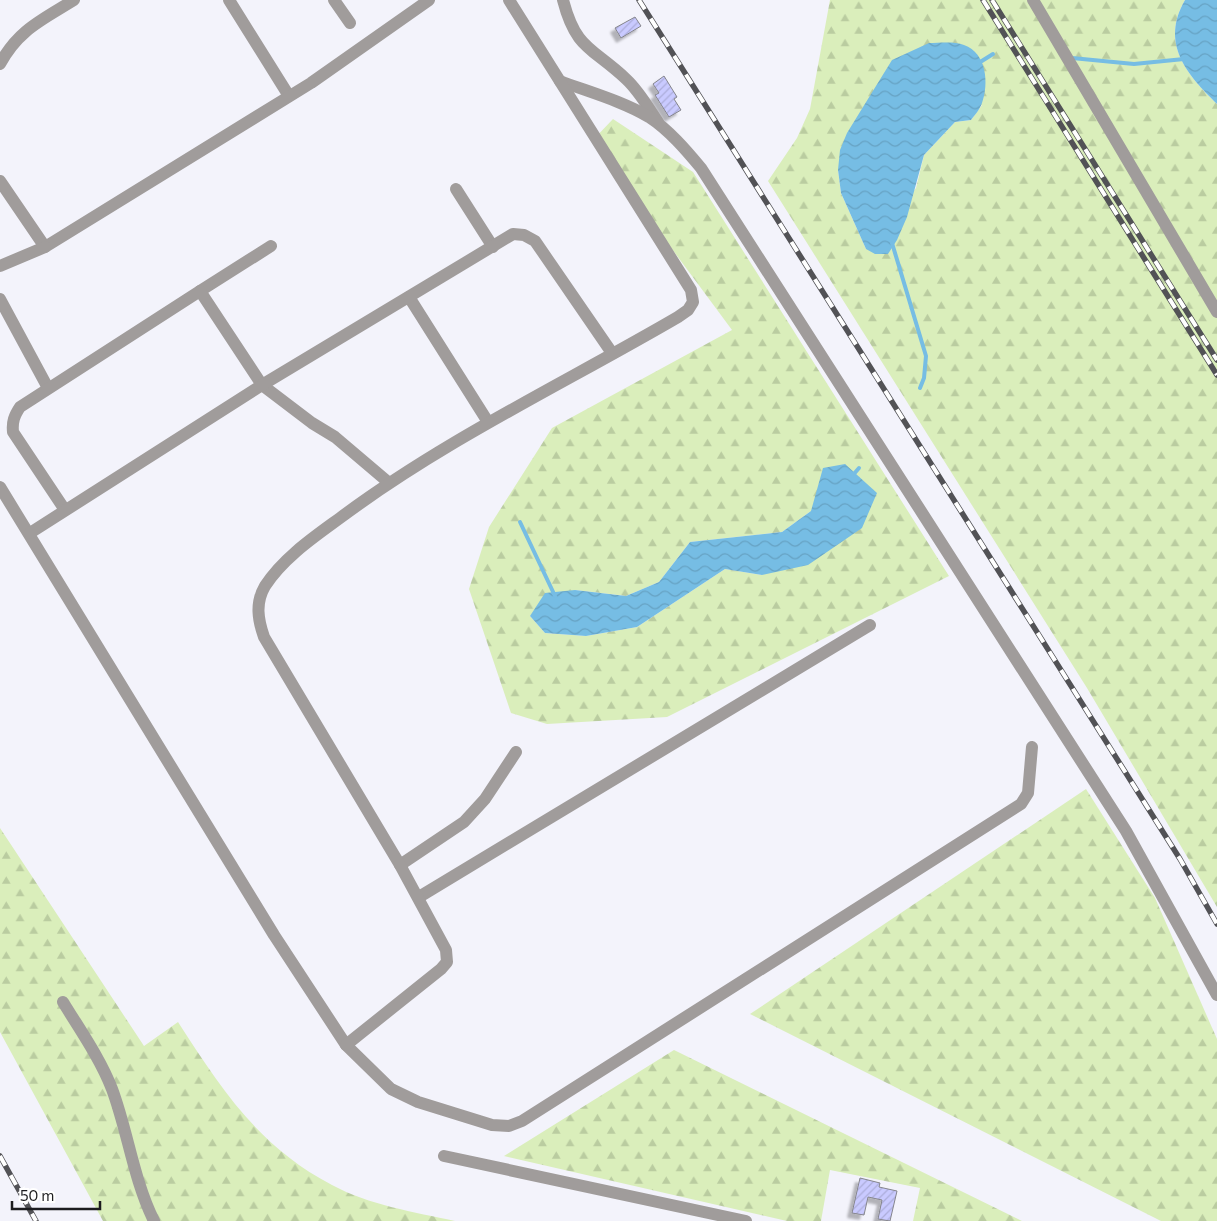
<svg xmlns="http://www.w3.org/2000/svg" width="1217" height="1221" viewBox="0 0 1217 1221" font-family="Commissioner,sans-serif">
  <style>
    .forest { fill: url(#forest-firs); fill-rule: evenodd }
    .water { fill: url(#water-waves) }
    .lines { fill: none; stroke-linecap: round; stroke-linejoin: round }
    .stream { stroke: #76bde4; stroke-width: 4 }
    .building { fill: url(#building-hatch); stroke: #85858c; filter: url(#shadow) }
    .minor { stroke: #a09c9b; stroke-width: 12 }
    .rail-casing { stroke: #525256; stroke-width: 5.5 }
    .rail { stroke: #fff; stroke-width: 4; stroke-dasharray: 11; stroke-linecap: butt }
  </style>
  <defs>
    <pattern id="forest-firs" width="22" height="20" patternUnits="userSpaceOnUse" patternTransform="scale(1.25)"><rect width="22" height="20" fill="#daeebb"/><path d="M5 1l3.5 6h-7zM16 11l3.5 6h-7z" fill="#bacca0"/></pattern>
    <pattern id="water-waves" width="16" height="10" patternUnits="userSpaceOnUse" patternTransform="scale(1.25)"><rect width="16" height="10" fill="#76bde4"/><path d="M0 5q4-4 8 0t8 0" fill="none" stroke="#66a2c3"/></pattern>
    <pattern id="building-hatch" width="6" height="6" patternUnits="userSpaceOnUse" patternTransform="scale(1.25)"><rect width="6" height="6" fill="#c9caff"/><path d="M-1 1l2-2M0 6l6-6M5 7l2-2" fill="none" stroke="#acadda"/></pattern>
    <filter id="shadow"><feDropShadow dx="-4.5" dy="4.5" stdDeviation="1" flood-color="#0004"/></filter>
  </defs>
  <rect width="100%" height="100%" fill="#f3f3fb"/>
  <g class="forest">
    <path d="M 830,0 L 1185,0 C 1160,43 1186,74 1217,104 L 1217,907 L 1087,688 L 768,181 L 797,138 L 810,109 ZM 982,105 L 971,120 L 955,122 L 924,155 L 916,188 L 866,249 L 841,193 L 838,170 Z"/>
    <path d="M 613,119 L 693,172 L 949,576 L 667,717 L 547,724 L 511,713 L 469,589 L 489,527 L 552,428 L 732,330 L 592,141 ZM 811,511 L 762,575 L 725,569 L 637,627 L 586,636 L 545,633 L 530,616 L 575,590 L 626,596 L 659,582 L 690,542 L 782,532 Z"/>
    <path d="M 1086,789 L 1155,898 L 1217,1039 L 1217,1221 L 1161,1221 L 750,1014 Z"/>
    <path d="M 0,828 L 144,1046 L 178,1022 C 222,1090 258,1146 332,1185 C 369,1205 414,1212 455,1221 L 103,1221 L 0,1032 Z"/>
    <path d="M 674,1050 L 1022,1221 L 913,1221 L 920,1188 L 830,1170 L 821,1221 L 787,1221 L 504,1156 Z"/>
  </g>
  <g class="water">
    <path d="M 1185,0 L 1217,0 L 1217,104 C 1186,74 1160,43 1185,0 Z"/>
    <path d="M 929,43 C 939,43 954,41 964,45 C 987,53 989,84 982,103 C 980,109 975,115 971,120 L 955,122 L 924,155 L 907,217 L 897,240 L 888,254 L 875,254 L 866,249 L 841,193 L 838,170 L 840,150 L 847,133 L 892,60 Z"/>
    <path d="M 845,464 L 877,493 L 862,528 L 808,565 L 762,575 L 725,569 L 637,627 L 586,636 L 545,633 L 530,616 L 545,593 L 575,590 L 626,596 L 659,582 L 690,542 L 782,532 L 811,511 L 823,468 Z"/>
  </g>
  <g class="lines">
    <g class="stream">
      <path d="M 1072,58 L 1134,64 L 1184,59"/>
      <path d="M 977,64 L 993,54"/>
      <path d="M 892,243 L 926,356 L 924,378 L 920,388"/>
      <path d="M 853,475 L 859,468"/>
      <path d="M 520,522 L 555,596"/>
    </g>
  </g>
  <g class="building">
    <path d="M 635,17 L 641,26 L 621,38 L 615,28 Z"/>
    <path d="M 664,76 L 677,97 L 674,99 L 681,110 L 669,117 L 655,95 L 659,93 L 653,84 Z"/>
    <path d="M 860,1178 L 880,1183 L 879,1187 L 897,1191 L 890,1221 L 878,1219 L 882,1200 L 868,1197 L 864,1215 L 852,1213 Z"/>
  </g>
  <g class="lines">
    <g class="minor">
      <path d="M 229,0 L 289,96"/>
      <path d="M 334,0 L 350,23"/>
      <path d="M 563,0 C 576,50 592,47 626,79 C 639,91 648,107 658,122"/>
      <path d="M 1033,0 L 1217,312"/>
      <path d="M 0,64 C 18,30 42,20 74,0"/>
      <path d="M 560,81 C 589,92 622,101 649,117 C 669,130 686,150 701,168 L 1126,831 L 1217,995"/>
      <path d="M 0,181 L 45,247 L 311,83 L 429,0"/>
      <path d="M 456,189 L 493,247"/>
      <path d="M 0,266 L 45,247"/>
      <path d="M 200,291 L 271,246"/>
      <path d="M 409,297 L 488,422"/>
      <path d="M 0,299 L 48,388"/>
      <path d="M 0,487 L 274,935 L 346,1045 L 391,1089 L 418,1102 L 492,1125 L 509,1126 L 522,1121 L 1021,804 L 1028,793 L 1032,747"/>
      <path d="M 65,510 L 13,432 C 12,422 14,416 20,407 L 200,291 L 262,385 L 312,423 L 335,437 L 388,482"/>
      <path d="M 30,533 L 262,385 L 513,234 L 524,235 L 535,241 L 612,353"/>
      <path d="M 400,865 L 464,822 L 485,799 L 516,752"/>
      <path d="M 419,897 L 870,625"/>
      <path d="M 63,1002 C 80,1030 100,1058 112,1089 C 128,1132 133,1178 154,1221"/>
      <path d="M 346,1045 L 441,969 L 447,962 L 446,950 L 400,865 L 264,637 C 258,620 255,603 265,586 C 283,558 314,537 340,518 C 446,439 565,383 678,317 L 688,310 L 693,302 L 691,290 L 509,0"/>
      <path d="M 444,1156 L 746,1221"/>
    </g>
    <g class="rail-casing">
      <g id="rail">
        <path d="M 639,0 L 1180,859 L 1217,924"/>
        <path d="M 983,0 L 1217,375"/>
        <path d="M 992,0 L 1217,360"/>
        <path d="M 0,1156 L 36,1221"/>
      </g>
    </g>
    <use href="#rail" class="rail"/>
  </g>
  <path d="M12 1201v8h88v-8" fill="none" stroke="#1c1c1f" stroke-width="2.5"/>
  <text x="20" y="1201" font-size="15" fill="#1c1c1f" stroke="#ffffff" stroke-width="4" paint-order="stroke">50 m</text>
</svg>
